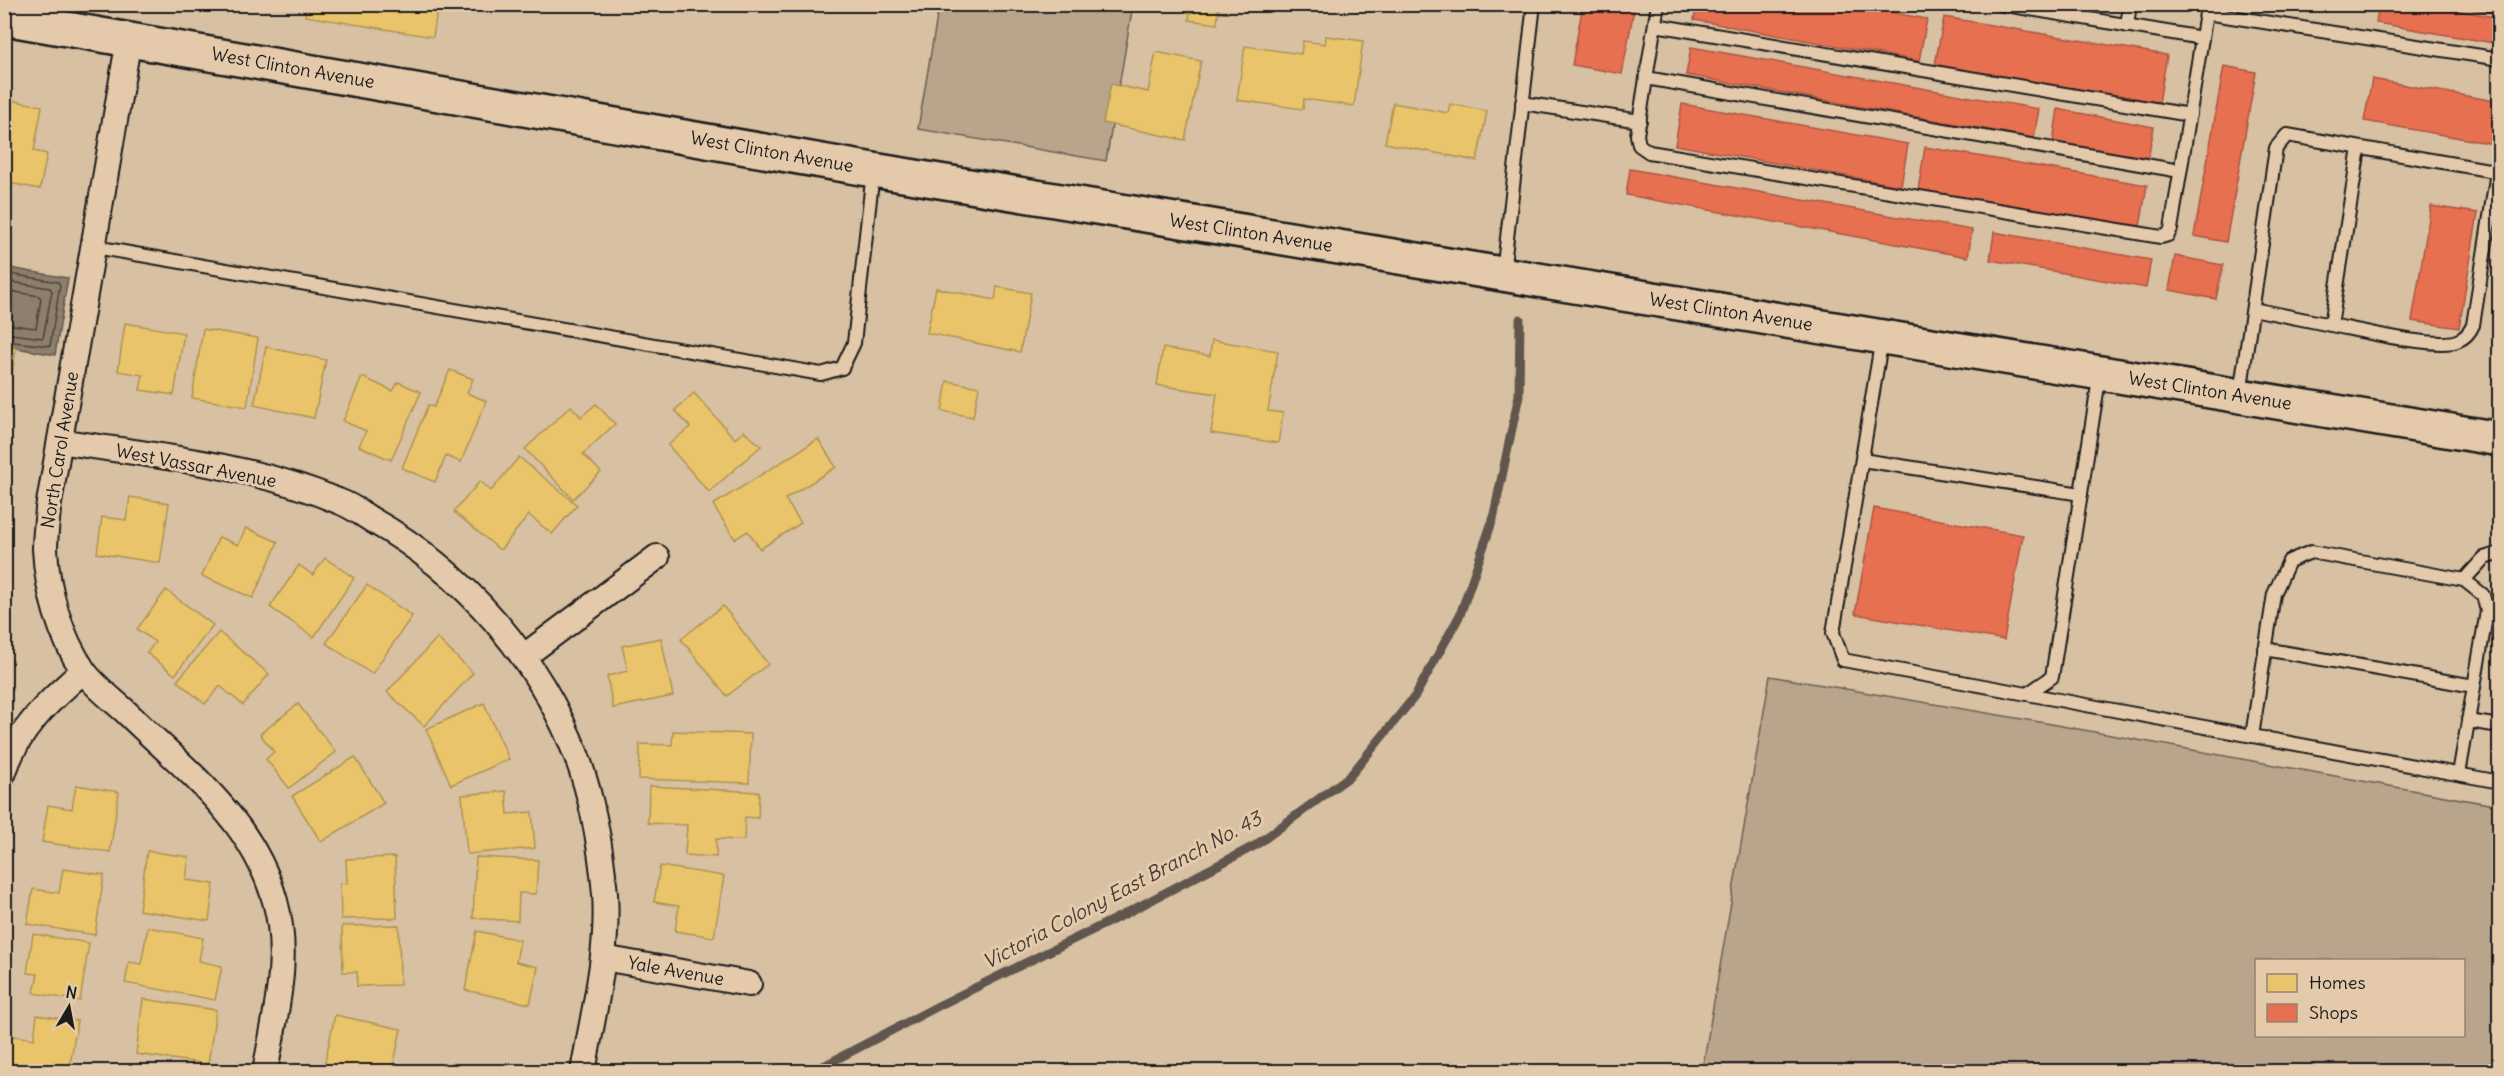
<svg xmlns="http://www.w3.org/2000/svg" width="2504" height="1076" viewBox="0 0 2504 1076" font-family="Delius,sans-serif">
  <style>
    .green { fill: #b9a48c; stroke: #6a6054; stroke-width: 1.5; fill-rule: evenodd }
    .water { fill: #8d7e6d; stroke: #60574d; stroke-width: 1.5 }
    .homes { fill: #e9c46a; stroke: #ac9253; stroke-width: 1.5 }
    .shops { fill: #e76f51; stroke: #aa5641; stroke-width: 1.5 }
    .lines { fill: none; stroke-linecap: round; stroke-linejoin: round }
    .shore { stroke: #49433c; stroke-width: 1.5 }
    .stream { stroke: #60574d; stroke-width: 9 }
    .lane-casing { stroke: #1c1c1c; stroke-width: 16 }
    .street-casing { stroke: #1c1c1c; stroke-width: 28 }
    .secondary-casing { stroke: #1c1c1c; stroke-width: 38 }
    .lane { stroke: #e4caab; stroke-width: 12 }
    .street { stroke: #e4caab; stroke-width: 24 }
    .secondary { stroke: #e4caab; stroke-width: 33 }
    .labels { text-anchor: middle; stroke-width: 6; stroke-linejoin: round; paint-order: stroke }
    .street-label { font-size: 18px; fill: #1c1c1c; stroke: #e4caab }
    .water-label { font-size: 20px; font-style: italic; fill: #443e38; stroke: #e4caab }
  </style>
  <rect width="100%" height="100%" fill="#d8c0a2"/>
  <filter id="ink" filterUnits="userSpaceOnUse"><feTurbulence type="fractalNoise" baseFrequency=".0167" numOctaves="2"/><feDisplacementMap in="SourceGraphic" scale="12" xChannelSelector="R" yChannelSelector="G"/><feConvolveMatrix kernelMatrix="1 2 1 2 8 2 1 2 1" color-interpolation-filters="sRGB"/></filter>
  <g filter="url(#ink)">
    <g class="green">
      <path d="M 939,5 L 1133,5 L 1106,161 L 918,129 Z"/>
      <path d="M 1770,676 L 2051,724 L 2499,806 L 2499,1071 L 1702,1071 ZM 2256,960 L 2464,960 L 2464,1036 L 2256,1036 Z"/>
    </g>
    <path class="water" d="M 4,267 L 68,278 L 55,355 L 5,346 Z"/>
    <g class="homes">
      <path d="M 307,4 L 438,4 L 433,37 L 305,16 Z"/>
      <path d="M 1191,4 L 1219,4 L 1217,24 L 1189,20 Z"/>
      <path d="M 1326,36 L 1363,41 L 1354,106 L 1304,99 L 1303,109 L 1237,100 L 1245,46 L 1301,54 L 1303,41 L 1325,44 Z"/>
      <path d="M 1156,52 L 1201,61 L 1185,140 L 1103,123 L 1111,84 L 1148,92 Z"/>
      <path d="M 4,99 L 42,106 L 34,151 L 47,154 L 40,189 L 4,182 Z"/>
      <path d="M 1393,103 L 1448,113 L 1450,104 L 1487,111 L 1477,161 L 1385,143 Z"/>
      <path d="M 997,287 L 1031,293 L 1020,352 L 927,333 L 936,288 L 995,300 Z"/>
      <path d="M 125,323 L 184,333 L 174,395 L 140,390 L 143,375 L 118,371 Z"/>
      <path d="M 203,329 L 258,338 L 247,407 L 192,398 Z"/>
      <path d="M 1212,340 L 1278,351 L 1268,411 L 1283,413 L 1278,443 L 1211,433 L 1217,394 L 1157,385 L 1163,348 L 1210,356 Z"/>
      <path d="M 4,346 L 16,348 L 8,402 L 4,401 Z"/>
      <path d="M 266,347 L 326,360 L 314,418 L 254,405 Z"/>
      <path d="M 450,370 L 473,379 L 467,393 L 486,401 L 461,462 L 446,456 L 435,482 L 402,468 L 428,405 L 434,407 Z"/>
      <path d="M 362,377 L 393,391 L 398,382 L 421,392 L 391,460 L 359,446 L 366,431 L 343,421 Z"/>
      <path d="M 947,381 L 979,387 L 973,417 L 942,411 Z"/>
      <path d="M 694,393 L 735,439 L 744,431 L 761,446 L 709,492 L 668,445 L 690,427 L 675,410 Z"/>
      <path d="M 596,404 L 615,424 L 583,454 L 601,472 L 573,499 L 525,449 L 571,406 L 581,417 Z"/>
      <path d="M 818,439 L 836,467 L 785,499 L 801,523 L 760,549 L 748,531 L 735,539 L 713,505 Z"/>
      <path d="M 519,457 L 577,505 L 552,534 L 529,515 L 500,550 L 454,512 L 480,481 L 491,491 Z"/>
      <path d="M 130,497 L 169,503 L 160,563 L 97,553 L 102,517 L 126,520 Z"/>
      <path d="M 246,528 L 278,542 L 253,598 L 202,576 L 219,537 L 238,545 Z"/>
      <path d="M 325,558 L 354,578 L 314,637 L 270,607 L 299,565 L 313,575 Z"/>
      <path d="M 367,585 L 412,616 L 372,674 L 326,643 Z"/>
      <path d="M 166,590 L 213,625 L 175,675 L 147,653 L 155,642 L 137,629 Z"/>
      <path d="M 723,606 L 768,664 L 727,696 L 681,639 Z"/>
      <path d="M 219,632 L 269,674 L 243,705 L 220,686 L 205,704 L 177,681 Z"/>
      <path d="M 437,638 L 473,673 L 424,726 L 387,692 Z"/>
      <path d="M 661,638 L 673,696 L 613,708 L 607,676 L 628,671 L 622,646 Z"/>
      <path d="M 484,703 L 509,759 L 451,785 L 426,729 Z"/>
      <path d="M 298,704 L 336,752 L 289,788 L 266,759 L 274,752 L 260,734 Z"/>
      <path d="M 673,731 L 751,734 L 749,783 L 639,779 L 640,744 L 672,745 Z"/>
      <path d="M 355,757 L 384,803 L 321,842 L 292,796 Z"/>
      <path d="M 76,785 L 119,792 L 110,852 L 42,842 L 48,805 L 72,809 Z"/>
      <path d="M 649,786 L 759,792 L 758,818 L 745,817 L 744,840 L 716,839 L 716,857 L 685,855 L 687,825 L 648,823 Z"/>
      <path d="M 506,791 L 508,814 L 532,812 L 535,848 L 467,854 L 462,795 Z"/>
      <path d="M 147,851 L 189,857 L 186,880 L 214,884 L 209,921 L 139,910 Z"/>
      <path d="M 395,857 L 397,918 L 341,919 L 340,884 L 347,883 L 346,859 Z"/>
      <path d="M 476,857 L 538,860 L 536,894 L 519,893 L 518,921 L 473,918 Z"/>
      <path d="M 660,866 L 724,876 L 714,937 L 675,931 L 679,906 L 654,902 Z"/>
      <path d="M 63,869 L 104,875 L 95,935 L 27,924 L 33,889 L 59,893 Z"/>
      <path d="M 399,925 L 400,985 L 357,986 L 357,972 L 343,972 L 342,926 Z"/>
      <path d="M 148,927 L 203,938 L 199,961 L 222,966 L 215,1000 L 125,983 L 129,962 L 141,964 Z"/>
      <path d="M 477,931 L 520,940 L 516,962 L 538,967 L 530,1004 L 465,990 Z"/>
      <path d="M 33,934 L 89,943 L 80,1001 L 34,993 L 38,974 L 27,973 Z"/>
      <path d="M 143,999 L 216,1010 L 208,1064 L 136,1054 Z"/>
      <path d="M 37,1015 L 77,1021 L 69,1072 L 4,1072 L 8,1035 L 34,1039 Z"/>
      <path d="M 335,1015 L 401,1029 L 392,1072 L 323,1071 Z"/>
    </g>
    <g class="shops">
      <path d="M 1583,4 L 1635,4 L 1622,74 L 1572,65 Z"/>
      <path d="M 1697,4 L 1847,4 L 1927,19 L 1919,61 L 1694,20 Z"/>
      <path d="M 2379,4 L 2420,4 L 2500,18 L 2500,44 L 2376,23 Z"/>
      <path d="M 2442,4 L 2500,4 L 2500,14 Z"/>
      <path d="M 1944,17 L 2167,55 L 2159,103 L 1935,65 Z"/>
      <path d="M 1691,47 L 2039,109 L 2034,138 L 1686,75 Z"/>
      <path d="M 2224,66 L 2256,72 L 2226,242 L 2194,236 Z"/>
      <path d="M 2372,79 L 2500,102 L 2500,145 L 2364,121 Z"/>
      <path d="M 1682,104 L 1908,144 L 1901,186 L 1675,145 Z"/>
      <path d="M 2058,109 L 2154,127 L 2148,159 L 2053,142 Z"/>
      <path d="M 1925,147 L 2147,185 L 2140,227 L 1918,190 Z"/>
      <path d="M 1630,169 L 1972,230 L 1968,257 L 1626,195 Z"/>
      <path d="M 2431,206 L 2478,213 L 2459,328 L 2412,321 Z"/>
      <path d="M 1994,232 L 2151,260 L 2146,288 L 1990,260 Z"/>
      <path d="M 2175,256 L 2223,265 L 2216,299 L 2169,290 Z"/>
      <path d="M 1874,508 L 2023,535 L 2004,640 L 1855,614 Z"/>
    </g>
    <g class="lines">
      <g class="shore">
        <path d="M 4,273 L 58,282 L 60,285 L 50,346 L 4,341"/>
        <path d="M 4,281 L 50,288 L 52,291 L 43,338 L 4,333"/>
        <path d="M 4,290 L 39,296 L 41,299 L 36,328 L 4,324"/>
      </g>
      <path class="stream" d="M 812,1072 L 940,1005 L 1121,916 L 1256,845 L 1350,776 L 1415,696 L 1460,615 L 1493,519 L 1519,395 L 1520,319"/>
      <g class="lane-casing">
        <g id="lane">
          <path d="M 1658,4 L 1637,135 L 1639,145 L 1649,152 L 2161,237 L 2168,235 L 2171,229 L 2202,38 L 2000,4"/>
          <path d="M 2208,4 L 2206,13 L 2500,59"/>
          <path d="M 1655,25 L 2190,115"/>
          <path d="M 2127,26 L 2130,4"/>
          <path d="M 2202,38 L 2206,13"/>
          <path d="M 1646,78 L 2180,171"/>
          <path d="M 1522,103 L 1640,121"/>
          <path d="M 95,247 L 821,374 L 842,368 L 854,343 L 873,172"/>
          <path d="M 1503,273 L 1534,4"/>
          <path d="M 2253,309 L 2331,325 L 2359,148"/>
          <path d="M 2331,325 C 2357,330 2435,349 2457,341 C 2465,338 2470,332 2473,325 L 2497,172"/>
          <path d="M 1882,338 L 1833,633 L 1843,660 L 2027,694 L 2052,677 L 2100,373"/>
          <path d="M 2240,394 L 2276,148 L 2287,135 L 2500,172"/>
          <path d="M 1862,460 L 2081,494"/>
          <path d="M 2464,580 L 2484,558 L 2500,553"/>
          <path d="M 2265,649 L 2474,686"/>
          <path d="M 2027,694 L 2500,782"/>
          <path d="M 2468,721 L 2500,726"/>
          <path d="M 2252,736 L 2274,594 L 2289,561 L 2311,552 L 2464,580 L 2483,595 L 2487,611 L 2459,774"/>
        </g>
      </g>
      <g class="street-casing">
        <g id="street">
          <path d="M 129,39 L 48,509 C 47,522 45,536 45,549 C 47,590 60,636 83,670 C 93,685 112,699 125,711 C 184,769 252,818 275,901 C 291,958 275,1015 265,1072"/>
          <path d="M 60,441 C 152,456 251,464 338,501 C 350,505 361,513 372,520 C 464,572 539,658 577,757 C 593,800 601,849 605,894 C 609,954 593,1013 583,1072"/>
          <path d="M 523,657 L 657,557"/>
          <path d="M 4,772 C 17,730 51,699 83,671"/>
          <path d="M 603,958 L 749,984"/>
        </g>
      </g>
      <g class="secondary-casing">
        <path id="secondary" d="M 4,18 L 873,170 L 2500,439"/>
      </g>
      <use href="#lane" class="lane"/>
      <use href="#street" class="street"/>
      <use href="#secondary" class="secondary"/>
    </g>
  </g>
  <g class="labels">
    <g class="street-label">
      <text transform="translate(293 68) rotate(10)" y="6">West Clinton Avenue</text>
      <text transform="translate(772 152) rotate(10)" y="6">West Clinton Avenue</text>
      <text transform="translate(1251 233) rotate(9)" y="6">West Clinton Avenue</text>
      <text transform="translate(1731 312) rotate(9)" y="6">West Clinton Avenue</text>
      <text transform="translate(2210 391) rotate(9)" y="6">West Clinton Avenue</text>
      <text transform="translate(60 450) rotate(-81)" y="6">North Carol Avenue</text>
      <text transform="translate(196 466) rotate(11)" y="6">West Vassar Avenue</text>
      <text transform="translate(676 971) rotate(10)" y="6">Yale Avenue</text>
    </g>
    <g class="water-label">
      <text transform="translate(1122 890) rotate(-28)" y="7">Victoria Colony East Branch No. 43</text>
    </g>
  </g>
  <rect width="2504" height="1076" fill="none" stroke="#e4caab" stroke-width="24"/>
  <rect x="12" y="12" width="2480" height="1052" fill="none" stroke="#1c1c1c" stroke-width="2" filter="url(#ink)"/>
  <rect x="2255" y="959" width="210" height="78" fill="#e4caab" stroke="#948472" stroke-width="1.5"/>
  <rect x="2267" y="974" width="30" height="18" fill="#e9c46a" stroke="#948472" stroke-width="1.5"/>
  <text x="2309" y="989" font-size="18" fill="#1c1c1c">Homes</text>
  <rect x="2267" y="1004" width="30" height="18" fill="#e76f51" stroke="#948472" stroke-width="1.5"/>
  <text x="2309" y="1019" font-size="18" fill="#1c1c1c">Shops</text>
  <g transform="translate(69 1007) rotate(10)" stroke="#e4caab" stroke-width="4.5" paint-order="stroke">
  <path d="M0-4.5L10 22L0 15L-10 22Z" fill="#1c1c1c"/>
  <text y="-9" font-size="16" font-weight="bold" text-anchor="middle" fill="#1c1c1c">N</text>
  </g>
</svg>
